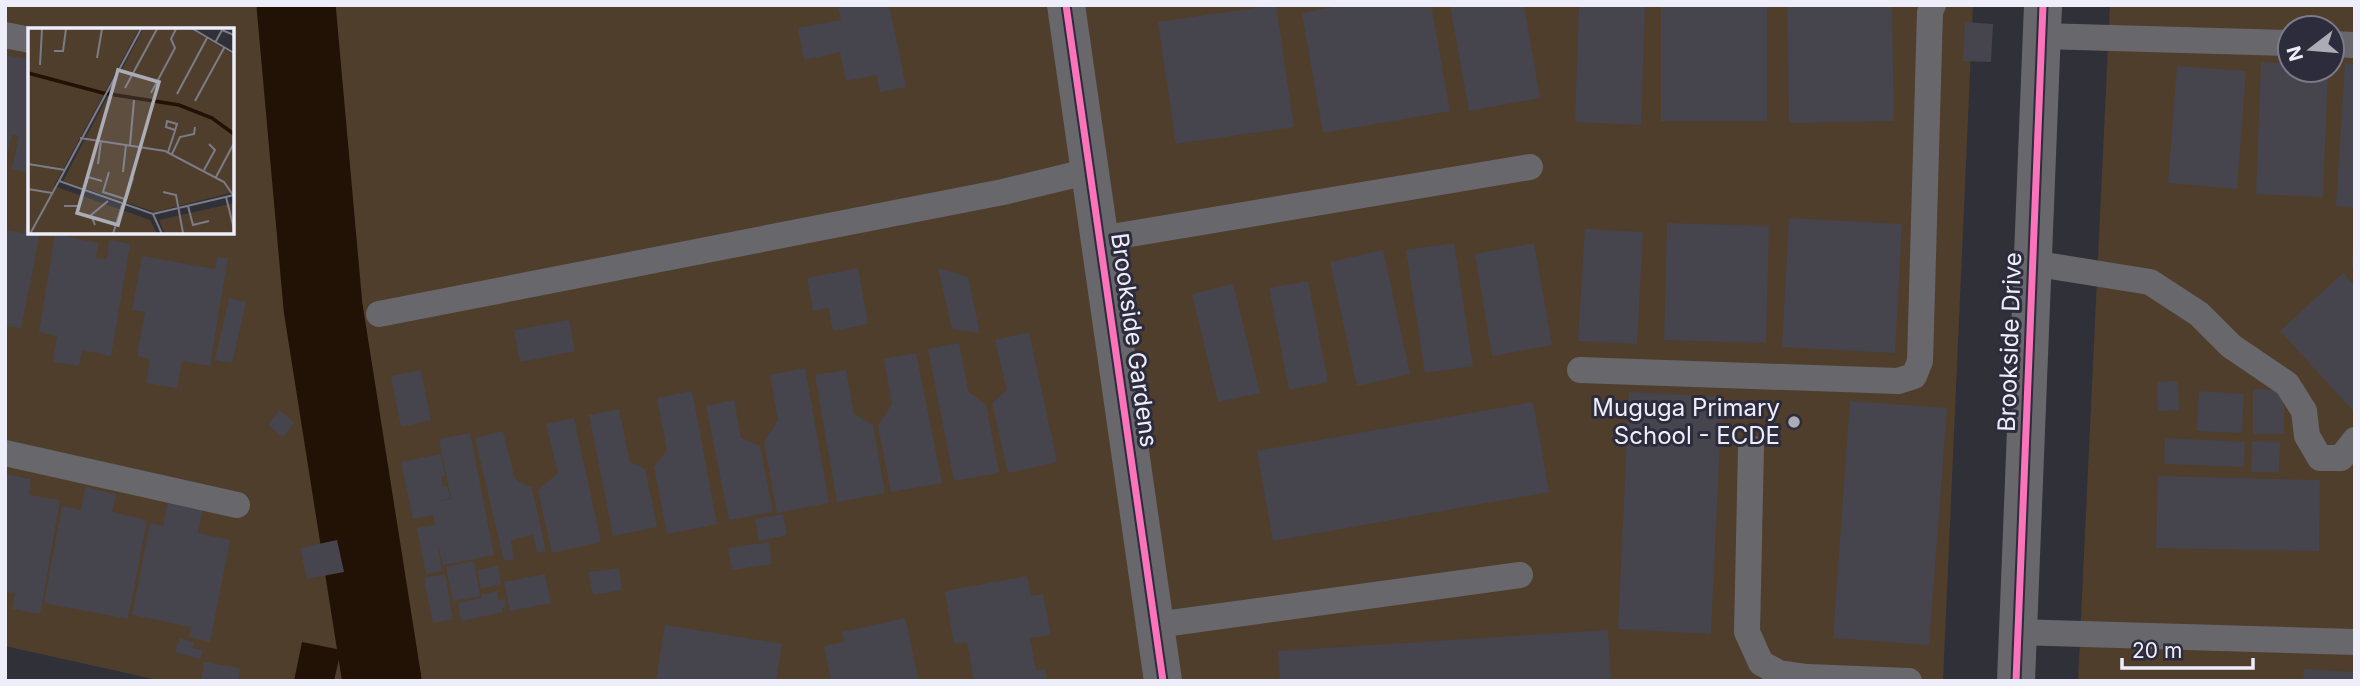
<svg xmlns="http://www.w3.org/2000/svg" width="2360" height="686" viewBox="0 0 2360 686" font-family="Inter,sans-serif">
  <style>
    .green { fill: #4f3e2c; fill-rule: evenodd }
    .water { fill: #211205 }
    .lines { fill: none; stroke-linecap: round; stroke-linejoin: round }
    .river { stroke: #211205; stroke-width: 79 }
    .building { fill: #46454d }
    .service { stroke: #67676c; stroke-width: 26 }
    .tertiary { stroke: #67676c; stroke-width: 38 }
    .cycleway-casing { stroke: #2d2c3d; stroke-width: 11 }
    .cycleway { stroke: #fb73b8; stroke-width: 7 }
    .poi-dot { fill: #acacb6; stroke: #2d2c3d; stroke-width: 2.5 }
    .labels { text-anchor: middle; stroke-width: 6; stroke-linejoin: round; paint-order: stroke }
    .street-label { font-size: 24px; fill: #eeeefa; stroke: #2d2c3d }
    .poi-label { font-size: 24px; fill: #eeeefa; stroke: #2d2c3d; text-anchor: end }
    .inset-river { fill: none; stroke: #211205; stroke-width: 3.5 }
    .inset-road { fill: none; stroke: #7c7c86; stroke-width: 2 }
    .view { fill: #acacb6; fill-opacity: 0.15; stroke: #acacb6; stroke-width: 3.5 }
    .inset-edge { fill: none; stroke: #eeeefa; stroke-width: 3.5 }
  </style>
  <rect width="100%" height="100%" fill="#303039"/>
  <g class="green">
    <path d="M 5,5 L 1973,5 L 1943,681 L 162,681 L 5,646 ZM 30,30 L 233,30 L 233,233 L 30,233 Z"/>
    <path d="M 2110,5 L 2355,5 L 2355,681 L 2078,681 ZM 2290,28 L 2332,28 L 2332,70 L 2290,70 Z"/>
  </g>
  <path class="water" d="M 302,642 L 341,650 L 334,681 L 294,681 Z"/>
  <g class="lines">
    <path class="river" d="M 296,5 L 323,307 L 382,681"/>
  </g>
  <g class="building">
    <path d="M 838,5 L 889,5 L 906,87 L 880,92 L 876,75 L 846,81 L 840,52 L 804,60 L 798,28 L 841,20 Z"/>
    <path d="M 1276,5 L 1294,127 L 1176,144 L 1158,22 Z"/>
    <path d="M 1343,5 L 1431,5 L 1450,111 L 1323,133 L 1302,13 Z"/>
    <path d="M 1450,5 L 1524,5 L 1540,98 L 1469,111 Z"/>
    <path d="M 1579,5 L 1645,5 L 1641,125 L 1575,122 Z"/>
    <path d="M 1661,5 L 1767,6 L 1767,121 L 1661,121 Z"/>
    <path d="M 1787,5 L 1892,5 L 1894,121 L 1789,123 Z"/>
    <path d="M 1965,22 L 1993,24 L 1991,62 L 1963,61 Z"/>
    <path d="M 5,55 L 30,60 L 30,173 L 12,169 L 19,136 L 12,135 L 5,163 Z"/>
    <path d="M 2261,62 L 2290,64 L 2290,70 L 2328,70 L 2323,197 L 2256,194 Z"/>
    <path d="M 2345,63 L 2355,64 L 2355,207 L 2336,206 Z"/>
    <path d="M 2177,66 L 2246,71 L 2237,189 L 2168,183 Z"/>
    <path d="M 28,215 L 30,215 L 30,233 L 40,233 L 21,328 L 5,326 L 5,230 L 24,233 Z"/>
    <path d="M 1789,218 L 1902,224 L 1895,353 L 1782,347 Z"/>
    <path d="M 1667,223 L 1769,226 L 1766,343 L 1664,340 Z"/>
    <path d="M 1585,229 L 1643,232 L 1637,344 L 1578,341 Z"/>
    <path d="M 55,234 L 98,243 L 96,258 L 107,259 L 109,240 L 130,244 L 111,356 L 82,350 L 79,366 L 53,362 L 57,336 L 39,332 Z"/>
    <path d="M 1454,243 L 1473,366 L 1425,373 L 1406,250 Z"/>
    <path d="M 1534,243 L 1552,345 L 1492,356 L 1475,254 Z"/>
    <path d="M 2353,245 L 2355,245 L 2355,267 L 2352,267 Z"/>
    <path d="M 1383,250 L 1410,374 L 1357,386 L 1330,262 Z"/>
    <path d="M 142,256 L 215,269 L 217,257 L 228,258 L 210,366 L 182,361 L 177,388 L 146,383 L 150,359 L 137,356 L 145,312 L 132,310 Z"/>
    <path d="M 858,268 L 868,324 L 833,331 L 828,308 L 813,311 L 807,278 Z"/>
    <path d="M 938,268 L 968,277 L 980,333 L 952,329 Z"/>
    <path d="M 2343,273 L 2355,286 L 2355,413 L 2280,331 Z"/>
    <path d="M 1308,281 L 1328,382 L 1289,390 L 1269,288 Z"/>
    <path d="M 1233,284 L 1260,393 L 1218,402 L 1192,294 Z"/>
    <path d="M 229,298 L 246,302 L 232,363 L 215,360 Z"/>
    <path d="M 569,320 L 575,351 L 520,362 L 514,330 Z"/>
    <path d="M 1029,332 L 1057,462 L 1008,473 L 992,403 L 1007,390 L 995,340 Z"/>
    <path d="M 959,343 L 968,391 L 986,405 L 999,473 L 954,481 L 928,349 Z"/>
    <path d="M 916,353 L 942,483 L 891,492 L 878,426 L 892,404 L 884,359 Z"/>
    <path d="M 805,368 L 829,503 L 777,513 L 764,442 L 778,420 L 770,375 Z"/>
    <path d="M 421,370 L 431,420 L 401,427 L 391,376 Z"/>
    <path d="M 846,370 L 854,414 L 873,425 L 885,493 L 837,502 L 815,375 Z"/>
    <path d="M 2178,381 L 2179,410 L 2158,411 L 2157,382 Z"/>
    <path d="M 2253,389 L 2284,390 L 2284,434 L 2253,434 Z"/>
    <path d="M 692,391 L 717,524 L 667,534 L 654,467 L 667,450 L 657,398 Z"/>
    <path d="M 2199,391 L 2244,394 L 2242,433 L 2197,431 Z"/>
    <path d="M 1629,392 L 1722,397 L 1711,634 L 1618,629 Z"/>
    <path d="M 734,400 L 741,438 L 760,446 L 773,512 L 729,520 L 706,406 Z"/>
    <path d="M 1850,401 L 1947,408 L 1929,645 L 1833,638 Z"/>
    <path d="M 1533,402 L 1549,492 L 1273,541 L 1257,451 Z"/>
    <path d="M 619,409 L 630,462 L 645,469 L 657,527 L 613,536 L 589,415 Z"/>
    <path d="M 279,410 L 294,422 L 283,437 L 268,425 Z"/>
    <path d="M 574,418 L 601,542 L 552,553 L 538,490 L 558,473 L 546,424 Z"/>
    <path d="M 503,431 L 515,479 L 532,488 L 546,551 L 537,553 L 533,535 L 511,540 L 514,559 L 504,561 L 475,438 Z"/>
    <path d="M 470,433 L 494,555 L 443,565 L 437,542 L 442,571 L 426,574 L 417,528 L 435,525 L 433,515 L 413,519 L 401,462 L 441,454 L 445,475 L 441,477 L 443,487 L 447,486 L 450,498 L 435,502 L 451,499 L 439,439 Z"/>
    <path d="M 2165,438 L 2245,442 L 2244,467 L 2164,464 Z"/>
    <path d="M 2252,441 L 2280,442 L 2279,472 L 2251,472 Z"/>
    <path d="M 5,474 L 31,479 L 29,495 L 60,500 L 40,614 L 12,609 L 15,593 L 5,592 Z"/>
    <path d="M 2158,476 L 2320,480 L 2319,551 L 2156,548 Z"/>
    <path d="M 85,487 L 116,494 L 112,512 L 147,520 L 128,619 L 44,603 L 62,506 L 81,510 Z"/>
    <path d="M 168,501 L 203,508 L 198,533 L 230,540 L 210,642 L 189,637 L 192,627 L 132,615 L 150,523 L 163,526 Z"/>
    <path d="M 783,514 L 787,535 L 759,541 L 755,519 Z"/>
    <path d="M 337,540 L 344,572 L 307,579 L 300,548 Z"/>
    <path d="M 769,542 L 772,564 L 732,570 L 728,548 Z"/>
    <path d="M 474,561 L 480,596 L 453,601 L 446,567 Z"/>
    <path d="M 498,566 L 501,584 L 481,589 L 478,570 Z"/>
    <path d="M 619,568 L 622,590 L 593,595 L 588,572 Z"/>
    <path d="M 445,574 L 453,619 L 433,623 L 424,578 Z"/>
    <path d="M 545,574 L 551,603 L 510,611 L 504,582 Z"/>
    <path d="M 1027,576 L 1031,596 L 1043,594 L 1051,635 L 1030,638 L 1036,670 L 1045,669 L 1047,681 L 974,681 L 967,642 L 954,644 L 945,591 Z"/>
    <path d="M 497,591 L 498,600 L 505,599 L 506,607 L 502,608 L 503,612 L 461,621 L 458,603 L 481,598 L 481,595 Z"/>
    <path d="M 905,618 L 919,681 L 831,681 L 824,646 L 844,642 L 842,632 Z"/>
    <path d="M 665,625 L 782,644 L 776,681 L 656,681 Z"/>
    <path d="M 1608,630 L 1611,681 L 1280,681 L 1278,651 Z"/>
    <path d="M 180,638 L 194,643 L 192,648 L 203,650 L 200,659 L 175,652 Z"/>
    <path d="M 204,662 L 240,668 L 238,681 L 201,681 Z"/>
    <path d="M 2304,669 L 2355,672 L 2355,681 L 2303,681 Z"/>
  </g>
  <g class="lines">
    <g class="service">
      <path d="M 5,35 L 30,40"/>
      <path d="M 2041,36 L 2290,43"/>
      <path d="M 2332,44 L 2355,45"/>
      <path d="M 1100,239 L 1530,167"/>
      <path d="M 2032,263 L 2150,282 L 2199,314 L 2231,346 L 2287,384 L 2304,411 L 2307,436 L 2320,458 L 2341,458 L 2355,440"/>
      <path d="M 379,314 L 1003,192 L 1090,171"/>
      <path d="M 1580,370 L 1898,381 L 1914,376 L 1920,361 L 1930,12 L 1933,5"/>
      <path d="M 1751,448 L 1747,632 L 1761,663 L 1779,673 L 1807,677 L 1909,681"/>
      <path d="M 5,453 L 237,505"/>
      <path d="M 1156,625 L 1520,575"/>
      <path d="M 2018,632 L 2355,642"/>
    </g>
    <g class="tertiary">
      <path d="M 1066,5 L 1163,681"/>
      <path d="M 2016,681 L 2043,5"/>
    </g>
    <g class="cycleway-casing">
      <g id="cycleway">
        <path d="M 1066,5 L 1163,681"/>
        <path d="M 2016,681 L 2043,5"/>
      </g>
    </g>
    <use href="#cycleway" class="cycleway"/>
  </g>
  <circle class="poi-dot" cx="1794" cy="422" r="7"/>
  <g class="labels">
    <g class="street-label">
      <text transform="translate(1134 340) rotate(82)" y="8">Brookside Gardens</text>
      <text transform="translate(2010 342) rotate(-88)" y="8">Brookside Drive</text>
    </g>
    <g class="poi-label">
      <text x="1780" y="416">Muguga Primary<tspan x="1780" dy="28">School - ECDE</tspan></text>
    </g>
  </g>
  <g transform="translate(28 28)">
    <rect width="206" height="206" fill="#303039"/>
    <path d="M 0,1 L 111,1 L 26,158 L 122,192 L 129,206 L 0,206 ZM 115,1 L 163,1 L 206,27 L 206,164 L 127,184 L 35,153 ZM 206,175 L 206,206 L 137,206 L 131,192 Z" fill="#4f3e2c"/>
    <path class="inset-river" d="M 0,45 L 75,65 L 151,77 L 184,90 L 206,106"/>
    <path class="inset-road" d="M 113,1 L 31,153 L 125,186 L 206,167M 165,1 L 206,25M 187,15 L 194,2 L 206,7M 26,23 L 35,23 L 38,1M 69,30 L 74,1M 12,37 L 14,1M 97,60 L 129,1M 123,65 L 147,20 L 143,11 L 148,1M 149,66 L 179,10M 167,73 L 196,20M 52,110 L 137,123 L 196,154 L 205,167M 102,117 L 106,72M 140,124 L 145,109 L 149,96 L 139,93 L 138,99 L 147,102M 144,126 L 152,109 L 166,106 L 167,99M 0,136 L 37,142M 70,136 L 73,113M 176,142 L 187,122 L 181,116M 81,144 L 75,164 L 97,171 L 96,178M 95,144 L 98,117M 188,149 L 206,115M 0,161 L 24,165M 135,164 L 148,167 L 155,205M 198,169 L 206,201M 98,172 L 105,150M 36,178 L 51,178 L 60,149 L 74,153M 160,178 L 165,197 L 181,193M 125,186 L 134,206M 67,197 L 63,187 L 80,173M 2,206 L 31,153M 85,206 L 94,177"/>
    <path class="view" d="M 90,42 L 131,54 L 90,197 L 49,185 Z"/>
    <rect width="206" height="206" class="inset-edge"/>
  </g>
  <rect width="2360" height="686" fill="none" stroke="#eeeefa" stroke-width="14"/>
  <g transform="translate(2311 49) rotate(254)"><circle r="33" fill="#2d2c3d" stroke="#7a7a89" stroke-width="2"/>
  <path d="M0-5L12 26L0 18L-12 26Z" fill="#acacb6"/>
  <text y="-10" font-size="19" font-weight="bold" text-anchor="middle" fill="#eeeefa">N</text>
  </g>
  <path d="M2122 658v10h131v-10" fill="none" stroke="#eeeefa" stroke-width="3.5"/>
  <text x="2132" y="658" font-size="21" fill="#eeeefa" stroke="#2d2c3d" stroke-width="5" paint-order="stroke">20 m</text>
</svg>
